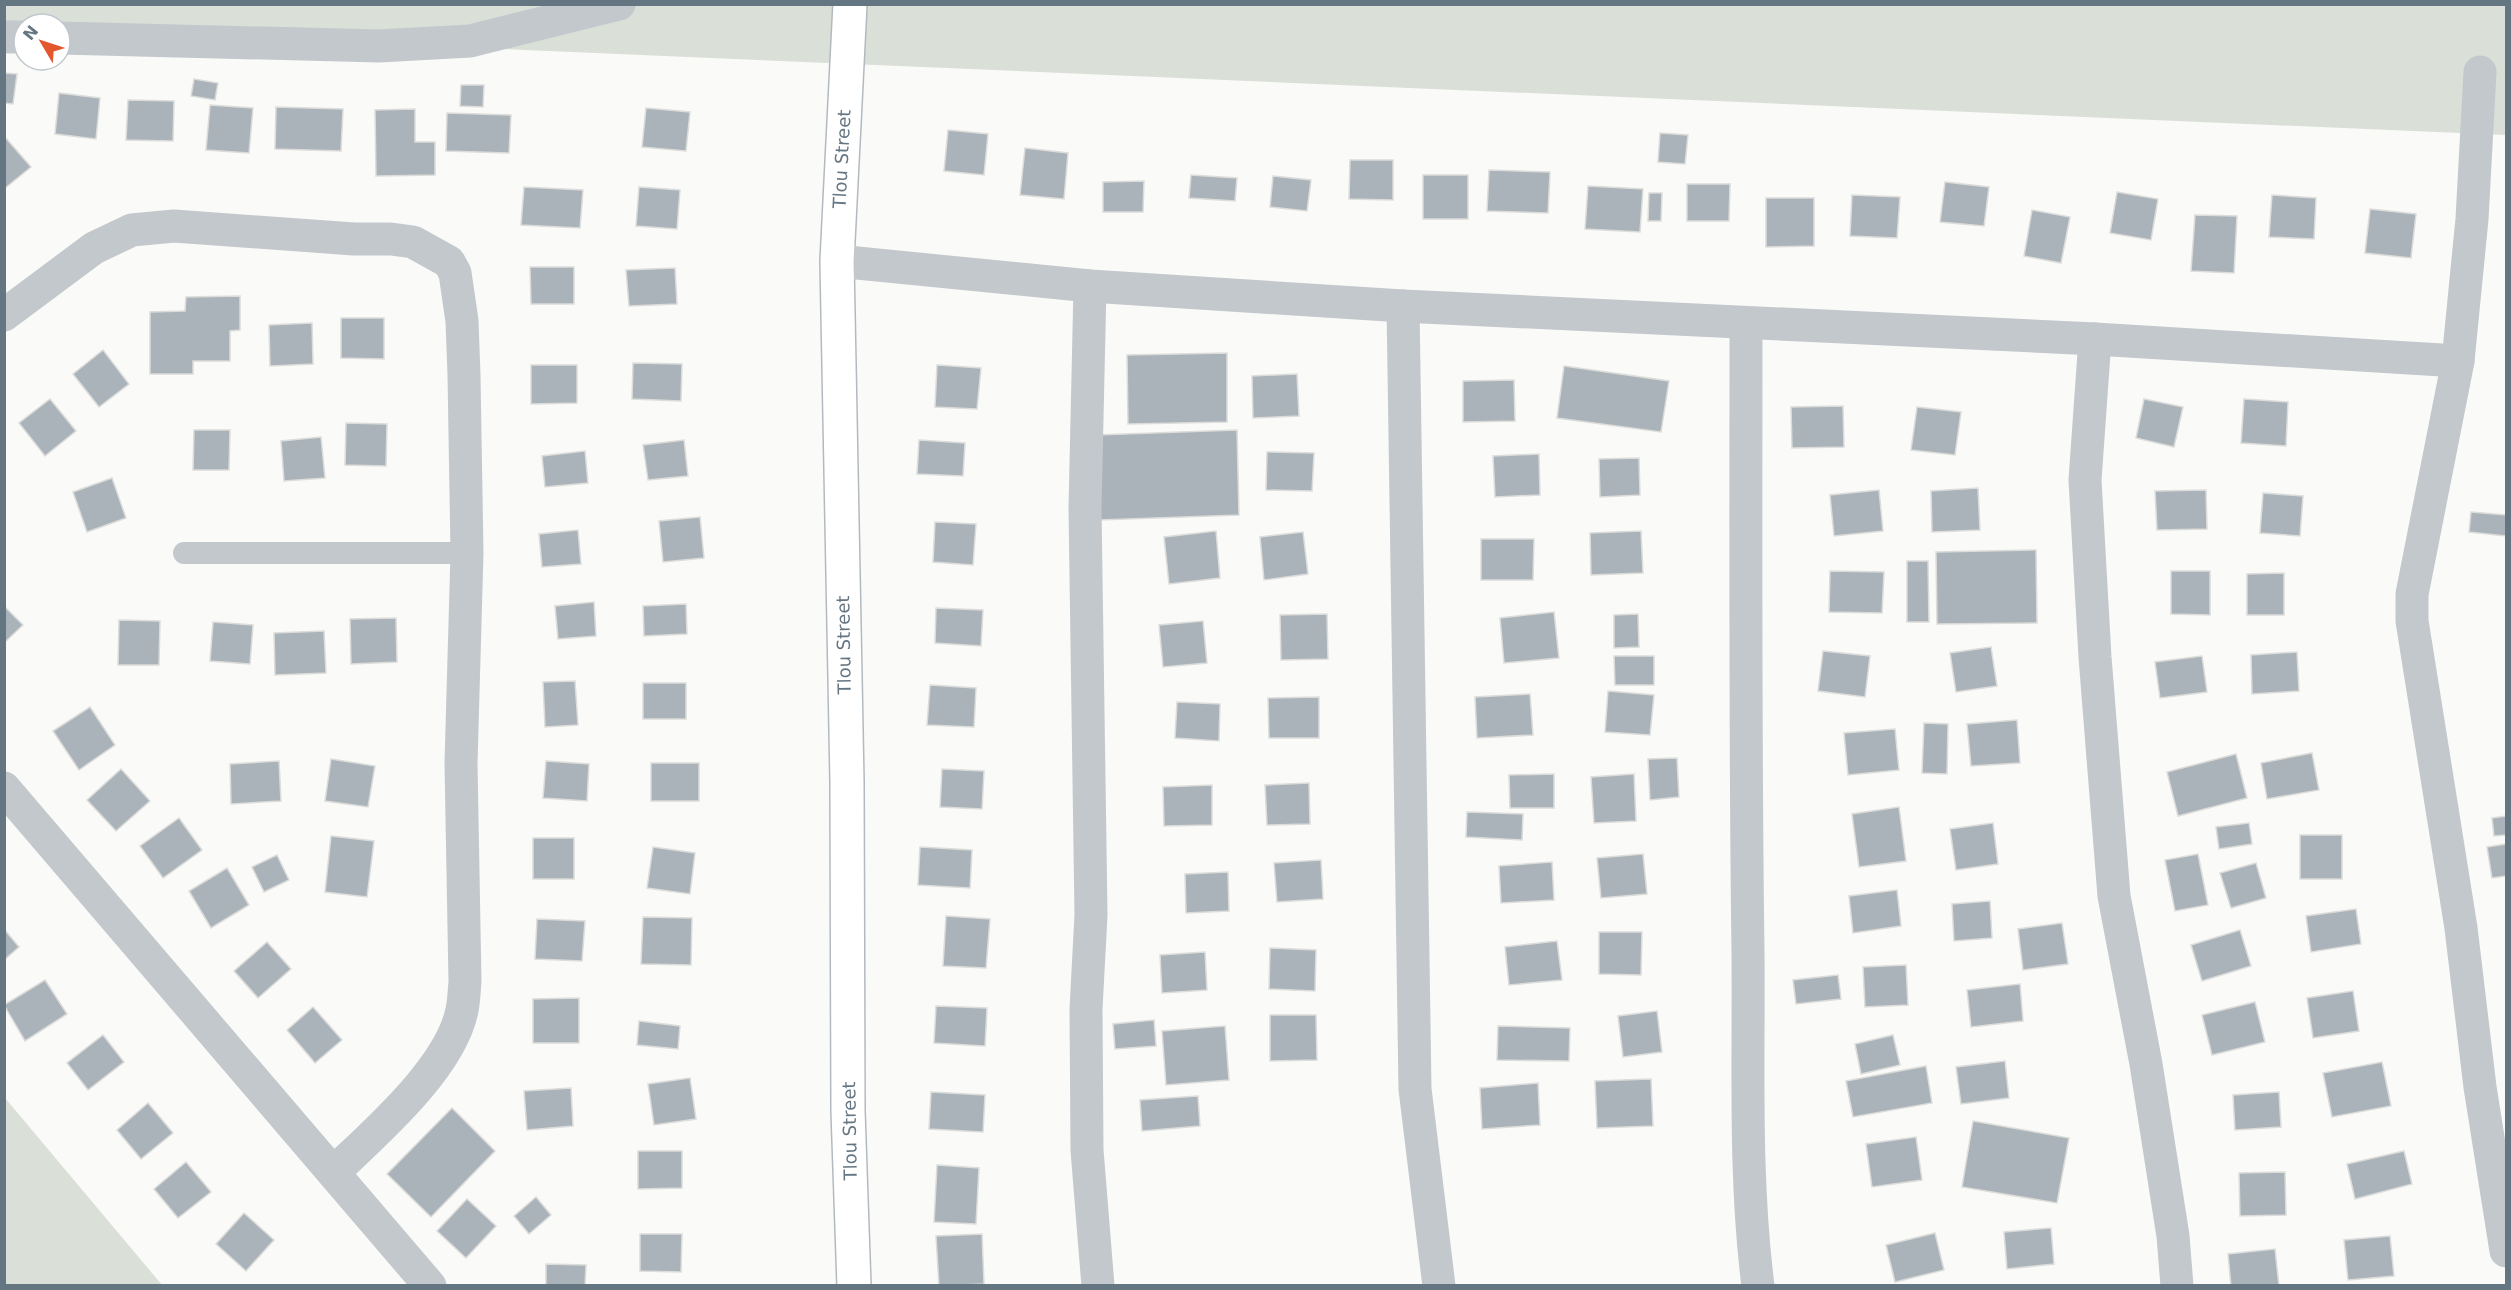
<svg xmlns="http://www.w3.org/2000/svg" width="2511" height="1290" viewBox="0 0 2511 1290" font-family="'DejaVu Sans',sans-serif">
  <style>
    .green { fill: #dadfd7 }
    .building { fill: #aab3b9; stroke: #dcdcda; stroke-width: 1.5 }
    .lines { fill: none; stroke-linecap: round; stroke-linejoin: round }
    .secondary-casing { stroke: #b3babf; stroke-width: 36 }
    .lane { stroke: #c3c8cc; stroke-width: 22 }
    .street { stroke: #c3c8cc; stroke-width: 33 }
    .secondary { stroke: #fff; stroke-width: 33 }
    .labels { text-anchor: middle; stroke-width: 6; stroke-linejoin: round; paint-order: stroke }
    .street-label { font-size: 18px; fill: #657683; stroke: #fff }
  </style>
  <rect width="100%" height="100%" fill="#fafaf8"/>
  <g class="green">
    <path d="M 5,4 L 2506,4 L 2506,135 L 60,30 L 60,24 L 24,24 L 5,27 Z"/>
    <path d="M 4,1098 L 5,1098 L 162,1285 L 5,1285 Z"/>
  </g>
  <g class="building">
    <path d="M 4,73 L 17,74 L 13,104 L 4,103 Z"/>
    <path d="M 194,79 L 218,83 L 215,100 L 191,96 Z"/>
    <path d="M 461,85 L 484,85 L 483,107 L 460,106 Z"/>
    <path d="M 59,93 L 100,98 L 96,139 L 55,134 Z"/>
    <path d="M 128,100 L 174,101 L 173,141 L 126,140 Z"/>
    <path d="M 210,105 L 253,108 L 249,153 L 206,150 Z"/>
    <path d="M 276,107 L 343,109 L 341,151 L 275,149 Z"/>
    <path d="M 646,108 L 690,112 L 686,151 L 642,147 Z"/>
    <path d="M 415,109 L 415,142 L 435,142 L 435,175 L 376,176 L 375,110 Z"/>
    <path d="M 447,113 L 511,115 L 509,153 L 446,151 Z"/>
    <path d="M 948,130 L 988,134 L 984,175 L 944,171 Z"/>
    <path d="M 1660,133 L 1688,135 L 1685,164 L 1658,162 Z"/>
    <path d="M 4,136 L 31,167 L 4,189 Z"/>
    <path d="M 1025,148 L 1068,153 L 1064,199 L 1020,195 Z"/>
    <path d="M 1350,160 L 1393,160 L 1393,200 L 1349,199 Z"/>
    <path d="M 1489,170 L 1550,172 L 1548,213 L 1487,211 Z"/>
    <path d="M 1191,175 L 1237,178 L 1235,201 L 1189,198 Z"/>
    <rect x="1423" y="175" width="45" height="44"/>
    <path d="M 1273,176 L 1311,180 L 1307,211 L 1270,207 Z"/>
    <path d="M 1144,181 L 1143,212 L 1103,212 L 1103,182 Z"/>
    <path d="M 1945,182 L 1989,187 L 1984,226 L 1940,222 Z"/>
    <path d="M 1687,184 L 1730,184 L 1729,221 L 1687,221 Z"/>
    <path d="M 1588,186 L 1643,189 L 1640,232 L 1585,229 Z"/>
    <path d="M 524,187 L 583,190 L 580,228 L 521,225 Z"/>
    <path d="M 639,187 L 680,190 L 677,229 L 636,226 Z"/>
    <path d="M 2117,192 L 2158,199 L 2151,240 L 2110,233 Z"/>
    <path d="M 1649,193 L 1662,193 L 1661,221 L 1648,221 Z"/>
    <path d="M 1852,195 L 1900,197 L 1897,238 L 1850,236 Z"/>
    <path d="M 2272,195 L 2316,198 L 2314,239 L 2269,237 Z"/>
    <path d="M 1766,198 L 1814,198 L 1814,246 L 1766,247 Z"/>
    <path d="M 2370,209 L 2416,214 L 2411,258 L 2365,253 Z"/>
    <path d="M 2032,210 L 2070,217 L 2061,263 L 2024,256 Z"/>
    <path d="M 2195,215 L 2237,216 L 2234,273 L 2191,271 Z"/>
    <path d="M 530,267 L 574,267 L 574,304 L 531,304 Z"/>
    <path d="M 675,268 L 677,304 L 629,306 L 626,270 Z"/>
    <path d="M 240,296 L 240,330 L 230,331 L 230,361 L 193,361 L 193,374 L 150,374 L 150,312 L 185,311 L 186,297 Z"/>
    <path d="M 341,318 L 384,318 L 384,359 L 341,358 Z"/>
    <path d="M 312,323 L 313,364 L 270,366 L 269,325 Z"/>
    <path d="M 103,350 L 129,384 L 99,407 L 73,374 Z"/>
    <path d="M 1227,353 L 1227,422 L 1128,424 L 1127,355 Z"/>
    <path d="M 633,363 L 682,364 L 681,401 L 632,399 Z"/>
    <path d="M 531,365 L 577,365 L 577,403 L 531,404 Z"/>
    <path d="M 937,365 L 981,368 L 977,409 L 935,407 Z"/>
    <path d="M 1564,366 L 1669,381 L 1661,432 L 1557,418 Z"/>
    <path d="M 1297,374 L 1299,416 L 1253,418 L 1252,376 Z"/>
    <path d="M 1514,380 L 1515,421 L 1463,422 L 1463,381 Z"/>
    <path d="M 50,399 L 76,431 L 45,456 L 19,423 Z"/>
    <path d="M 2144,399 L 2183,407 L 2174,447 L 2136,438 Z"/>
    <path d="M 2244,399 L 2288,402 L 2286,446 L 2241,443 Z"/>
    <path d="M 1843,406 L 1844,447 L 1792,448 L 1791,407 Z"/>
    <path d="M 1917,407 L 1961,412 L 1955,455 L 1911,450 Z"/>
    <path d="M 346,423 L 387,424 L 386,466 L 345,465 Z"/>
    <path d="M 194,430 L 230,430 L 229,470 L 193,470 Z"/>
    <path d="M 1237,430 L 1239,515 L 1099,520 L 1097,435 Z"/>
    <path d="M 321,437 L 325,478 L 284,481 L 281,441 Z"/>
    <path d="M 684,440 L 688,476 L 648,480 L 643,445 Z"/>
    <path d="M 919,440 L 965,443 L 963,476 L 917,474 Z"/>
    <path d="M 585,451 L 588,483 L 545,487 L 542,456 Z"/>
    <path d="M 1267,452 L 1314,453 L 1312,491 L 1266,490 Z"/>
    <path d="M 1539,454 L 1540,495 L 1495,497 L 1493,456 Z"/>
    <path d="M 1639,458 L 1640,495 L 1600,497 L 1599,459 Z"/>
    <path d="M 112,478 L 126,518 L 87,532 L 73,492 Z"/>
    <path d="M 1978,488 L 1980,530 L 1932,532 L 1931,491 Z"/>
    <path d="M 1879,490 L 1883,531 L 1834,536 L 1830,495 Z"/>
    <path d="M 2206,490 L 2207,529 L 2157,530 L 2155,491 Z"/>
    <path d="M 2263,493 L 2303,496 L 2300,536 L 2260,533 Z"/>
    <path d="M 2471,512 L 2506,515 L 2506,536 L 2469,532 Z"/>
    <path d="M 700,517 L 704,558 L 663,562 L 659,521 Z"/>
    <path d="M 935,522 L 976,524 L 973,565 L 933,562 Z"/>
    <path d="M 578,530 L 581,564 L 542,567 L 539,534 Z"/>
    <path d="M 1216,531 L 1220,578 L 1169,584 L 1164,537 Z"/>
    <path d="M 1641,531 L 1643,573 L 1591,575 L 1590,533 Z"/>
    <path d="M 1303,532 L 1308,574 L 1264,580 L 1260,537 Z"/>
    <path d="M 1481,539 L 1534,539 L 1533,580 L 1481,580 Z"/>
    <path d="M 2036,550 L 2037,623 L 1937,624 L 1936,552 Z"/>
    <path d="M 1907,561 L 1928,561 L 1929,622 L 1907,622 Z"/>
    <path d="M 1830,571 L 1884,572 L 1882,613 L 1829,612 Z"/>
    <path d="M 2171,571 L 2210,571 L 2210,615 L 2171,614 Z"/>
    <path d="M 2284,573 L 2284,615 L 2247,615 L 2247,574 Z"/>
    <path d="M 594,602 L 596,636 L 558,639 L 555,606 Z"/>
    <path d="M 686,604 L 687,634 L 644,636 L 643,606 Z"/>
    <path d="M 4,606 L 23,625 L 4,643 Z"/>
    <path d="M 936,608 L 983,610 L 981,646 L 935,643 Z"/>
    <path d="M 1554,612 L 1559,658 L 1504,663 L 1500,618 Z"/>
    <path d="M 1327,614 L 1328,659 L 1281,660 L 1280,615 Z"/>
    <path d="M 1638,614 L 1639,647 L 1614,648 L 1614,615 Z"/>
    <path d="M 396,618 L 397,662 L 351,664 L 350,619 Z"/>
    <path d="M 119,620 L 160,621 L 159,665 L 118,665 Z"/>
    <path d="M 1203,621 L 1207,663 L 1163,667 L 1159,625 Z"/>
    <path d="M 213,622 L 253,625 L 250,664 L 210,661 Z"/>
    <path d="M 324,631 L 326,673 L 275,675 L 274,633 Z"/>
    <path d="M 1991,647 L 1997,686 L 1956,692 L 1950,653 Z"/>
    <path d="M 1823,651 L 1870,656 L 1865,697 L 1818,691 Z"/>
    <path d="M 2297,652 L 2299,691 L 2252,694 L 2251,655 Z"/>
    <path d="M 1614,656 L 1654,656 L 1654,685 L 1615,685 Z"/>
    <path d="M 2202,656 L 2207,692 L 2160,698 L 2155,662 Z"/>
    <path d="M 575,681 L 578,725 L 545,727 L 543,682 Z"/>
    <rect x="643" y="683" width="43" height="36"/>
    <path d="M 930,685 L 976,688 L 974,727 L 927,725 Z"/>
    <path d="M 1608,691 L 1654,695 L 1650,735 L 1605,732 Z"/>
    <path d="M 1530,694 L 1533,735 L 1477,738 L 1475,697 Z"/>
    <path d="M 1319,697 L 1319,738 L 1269,738 L 1268,698 Z"/>
    <path d="M 1177,702 L 1220,704 L 1219,741 L 1175,738 Z"/>
    <path d="M 90,707 L 115,745 L 79,770 L 53,731 Z"/>
    <path d="M 2017,720 L 2020,763 L 1971,766 L 1967,724 Z"/>
    <path d="M 1924,723 L 1948,724 L 1947,774 L 1922,773 Z"/>
    <path d="M 1895,729 L 1899,770 L 1848,775 L 1844,733 Z"/>
    <path d="M 2312,753 L 2319,790 L 2267,799 L 2261,763 Z"/>
    <path d="M 2236,754 L 2247,798 L 2178,816 L 2167,772 Z"/>
    <path d="M 1677,758 L 1679,797 L 1650,800 L 1648,759 Z"/>
    <path d="M 331,759 L 375,766 L 368,807 L 325,801 Z"/>
    <path d="M 279,761 L 281,801 L 231,804 L 230,764 Z"/>
    <path d="M 546,761 L 589,764 L 587,801 L 543,798 Z"/>
    <rect x="651" y="763" width="48" height="38"/>
    <path d="M 121,769 L 150,801 L 116,831 L 87,800 Z"/>
    <path d="M 942,769 L 984,771 L 982,809 L 940,807 Z"/>
    <path d="M 1554,774 L 1554,808 L 1510,808 L 1509,775 Z"/>
    <path d="M 1634,774 L 1636,821 L 1594,823 L 1591,777 Z"/>
    <path d="M 1309,783 L 1310,824 L 1267,825 L 1265,785 Z"/>
    <path d="M 1212,785 L 1212,825 L 1164,826 L 1163,787 Z"/>
    <path d="M 1899,807 L 1906,861 L 1859,867 L 1852,814 Z"/>
    <path d="M 1467,812 L 1523,814 L 1522,840 L 1466,837 Z"/>
    <path d="M 2506,816 L 2506,835 L 2494,836 L 2492,818 Z"/>
    <path d="M 179,818 L 202,850 L 163,878 L 140,846 Z"/>
    <path d="M 1993,823 L 1998,864 L 1956,870 L 1950,829 Z"/>
    <path d="M 2249,823 L 2252,844 L 2219,849 L 2216,827 Z"/>
    <rect x="2300" y="835" width="42" height="44"/>
    <path d="M 331,836 L 374,841 L 367,897 L 325,892 Z"/>
    <rect x="533" y="838" width="41" height="41"/>
    <path d="M 2506,844 L 2506,876 L 2492,878 L 2487,847 Z"/>
    <path d="M 653,847 L 695,853 L 690,894 L 647,888 Z"/>
    <path d="M 920,847 L 972,850 L 970,888 L 918,885 Z"/>
    <path d="M 1643,854 L 1647,894 L 1601,898 L 1597,858 Z"/>
    <path d="M 2198,854 L 2208,905 L 2175,911 L 2165,860 Z"/>
    <path d="M 277,855 L 289,880 L 264,892 L 252,867 Z"/>
    <path d="M 1321,860 L 1323,899 L 1277,902 L 1274,863 Z"/>
    <path d="M 1552,862 L 1554,900 L 1501,903 L 1499,866 Z"/>
    <path d="M 2256,863 L 2266,898 L 2231,908 L 2220,873 Z"/>
    <path d="M 227,868 L 249,905 L 211,928 L 189,891 Z"/>
    <path d="M 1228,872 L 1229,911 L 1186,913 L 1185,874 Z"/>
    <path d="M 1897,890 L 1901,926 L 1853,933 L 1849,896 Z"/>
    <path d="M 1990,901 L 1992,938 L 1954,941 L 1952,904 Z"/>
    <path d="M 2356,909 L 2361,944 L 2311,952 L 2306,916 Z"/>
    <path d="M 946,916 L 990,919 L 986,968 L 943,966 Z"/>
    <path d="M 643,917 L 692,918 L 691,965 L 641,964 Z"/>
    <path d="M 537,919 L 585,921 L 582,961 L 535,959 Z"/>
    <path d="M 2062,923 L 2068,964 L 2023,970 L 2018,929 Z"/>
    <path d="M 4,929 L 19,947 L 4,960 Z"/>
    <path d="M 2240,930 L 2251,966 L 2202,981 L 2191,945 Z"/>
    <path d="M 1599,932 L 1642,932 L 1641,975 L 1599,974 Z"/>
    <path d="M 1557,941 L 1562,980 L 1509,985 L 1505,947 Z"/>
    <path d="M 267,942 L 291,969 L 258,998 L 234,971 Z"/>
    <path d="M 1270,948 L 1316,950 L 1315,991 L 1269,989 Z"/>
    <path d="M 1205,952 L 1207,990 L 1162,993 L 1160,955 Z"/>
    <path d="M 1906,965 L 1908,1005 L 1865,1007 L 1863,967 Z"/>
    <path d="M 1838,975 L 1841,999 L 1796,1004 L 1793,980 Z"/>
    <path d="M 45,980 L 67,1014 L 25,1041 L 4,1005 Z"/>
    <path d="M 2020,984 L 2023,1021 L 1971,1027 L 1967,990 Z"/>
    <path d="M 2353,991 L 2359,1031 L 2313,1038 L 2307,998 Z"/>
    <path d="M 579,998 L 579,1043 L 533,1043 L 533,999 Z"/>
    <path d="M 2255,1002 L 2265,1042 L 2212,1055 L 2202,1015 Z"/>
    <path d="M 936,1006 L 987,1008 L 985,1046 L 934,1043 Z"/>
    <path d="M 313,1007 L 342,1040 L 315,1063 L 287,1030 Z"/>
    <path d="M 1657,1011 L 1662,1052 L 1623,1057 L 1618,1016 Z"/>
    <path d="M 1270,1015 L 1316,1015 L 1317,1060 L 1270,1061 Z"/>
    <path d="M 1154,1020 L 1156,1046 L 1115,1049 L 1113,1024 Z"/>
    <path d="M 639,1021 L 680,1026 L 678,1049 L 637,1045 Z"/>
    <path d="M 1225,1026 L 1229,1080 L 1166,1085 L 1162,1031 Z"/>
    <path d="M 1498,1026 L 1570,1028 L 1569,1061 L 1497,1060 Z"/>
    <path d="M 103,1035 L 124,1062 L 88,1090 L 67,1063 Z"/>
    <path d="M 1893,1035 L 1900,1065 L 1861,1074 L 1855,1044 Z"/>
    <path d="M 2005,1061 L 2009,1098 L 1961,1104 L 1956,1067 Z"/>
    <path d="M 2382,1062 L 2391,1106 L 2332,1117 L 2323,1073 Z"/>
    <path d="M 1926,1066 L 1932,1103 L 1853,1117 L 1846,1081 Z"/>
    <path d="M 690,1078 L 696,1119 L 654,1125 L 648,1084 Z"/>
    <path d="M 1651,1079 L 1653,1126 L 1597,1128 L 1595,1081 Z"/>
    <path d="M 1538,1083 L 1540,1125 L 1482,1129 L 1480,1088 Z"/>
    <path d="M 571,1088 L 573,1126 L 527,1130 L 524,1091 Z"/>
    <path d="M 931,1092 L 985,1095 L 983,1132 L 929,1129 Z"/>
    <path d="M 2279,1092 L 2281,1127 L 2235,1130 L 2233,1095 Z"/>
    <path d="M 1198,1096 L 1200,1126 L 1142,1131 L 1140,1100 Z"/>
    <path d="M 148,1103 L 173,1133 L 141,1159 L 117,1130 Z"/>
    <path d="M 452,1108 L 495,1151 L 431,1217 L 387,1174 Z"/>
    <path d="M 1973,1121 L 2069,1138 L 2057,1203 L 1962,1187 Z"/>
    <path d="M 1916,1137 L 1922,1180 L 1872,1187 L 1866,1144 Z"/>
    <path d="M 638,1151 L 682,1151 L 682,1188 L 638,1189 Z"/>
    <path d="M 2404,1151 L 2412,1184 L 2355,1199 L 2347,1164 Z"/>
    <path d="M 186,1162 L 211,1192 L 178,1218 L 154,1189 Z"/>
    <path d="M 937,1165 L 979,1168 L 976,1224 L 934,1222 Z"/>
    <path d="M 2285,1172 L 2286,1215 L 2240,1216 L 2239,1173 Z"/>
    <path d="M 536,1197 L 551,1215 L 529,1234 L 514,1216 Z"/>
    <path d="M 467,1199 L 496,1226 L 466,1258 L 437,1231 Z"/>
    <path d="M 244,1213 L 274,1240 L 246,1271 L 216,1244 Z"/>
    <path d="M 2051,1228 L 2054,1264 L 2007,1269 L 2004,1232 Z"/>
    <path d="M 1935,1233 L 1944,1270 L 1895,1282 L 1886,1245 Z"/>
    <path d="M 640,1234 L 682,1234 L 681,1272 L 640,1271 Z"/>
    <path d="M 982,1234 L 984,1284 L 939,1286 L 936,1236 Z"/>
    <path d="M 2390,1236 L 2394,1276 L 2348,1280 L 2344,1240 Z"/>
    <path d="M 2275,1249 L 2279,1286 L 2231,1286 L 2228,1254 Z"/>
    <path d="M 546,1264 L 586,1265 L 585,1286 L 546,1286 Z"/>
  </g>
  <g class="lines">
    <g class="secondary-casing">
      <path id="secondary" d="M 850,4 L 837,261 L 847,782 L 848,1111 L 854,1286"/>
    </g>
    <path class="lane" d="M 184,553 L 467,553"/>
    <g class="street">
      <path d="M 4,37 L 24,37"/>
      <path d="M 60,38 L 379,46 L 470,41 L 619,4"/>
      <path d="M 2480,72 L 2472,219 L 2458,361 L 2412,594 L 2412,621 L 2461,928 L 2480,1087 L 2506,1251"/>
      <path d="M 837,261 L 1090,286 L 1403,306 L 2095,339 L 2458,361"/>
      <path d="M 1090,286 L 1085,508 L 1091,915 L 1086,1009 L 1087,1150 L 1098,1286"/>
      <path d="M 1403,306 L 1415,1089 L 1439,1286"/>
      <path d="M 4,315 L 94,248 L 132,230 L 174,226 L 354,239 L 391,239 L 413,242 L 449,262 L 455,273 L 462,321 L 464,375 L 467,553 L 461,763 L 465,982 C 464,991 464,1001 462,1010 C 451,1067 376,1132 335,1171"/>
      <path d="M 1746,323 C 1746,533 1745,742 1748,952 C 1749,1063 1744,1176 1758,1286"/>
      <path d="M 2095,339 L 2085,480 L 2095,657 L 2114,896 L 2146,1064 L 2173,1236 L 2177,1286"/>
      <path d="M 4,788 L 430,1286"/>
    </g>
    <use href="#secondary" class="secondary"/>
  </g>
  <g class="labels">
    <g class="street-label">
      <text transform="translate(842 159) rotate(-87)" y="6">Tlou Street</text>
      <text transform="translate(844 645) rotate(-91)" y="6">Tlou Street</text>
      <text transform="translate(850 1131) rotate(-91)" y="6">Tlou Street</text>
    </g>
  </g>
  <rect width="2511" height="1290" fill="none" stroke="#657683" stroke-width="12"/>
  <g transform="translate(42 42) rotate(309)"><circle r="28" fill="#ffffff" stroke="#c1c8cd" stroke-width="1.5"/>
  <path d="M0-4.5L10 22L0 15L-10 22Z" fill="#e4572e"/>
  <text y="-9" font-size="16" font-weight="bold" text-anchor="middle" fill="#657683">N</text>
  </g>
</svg>
